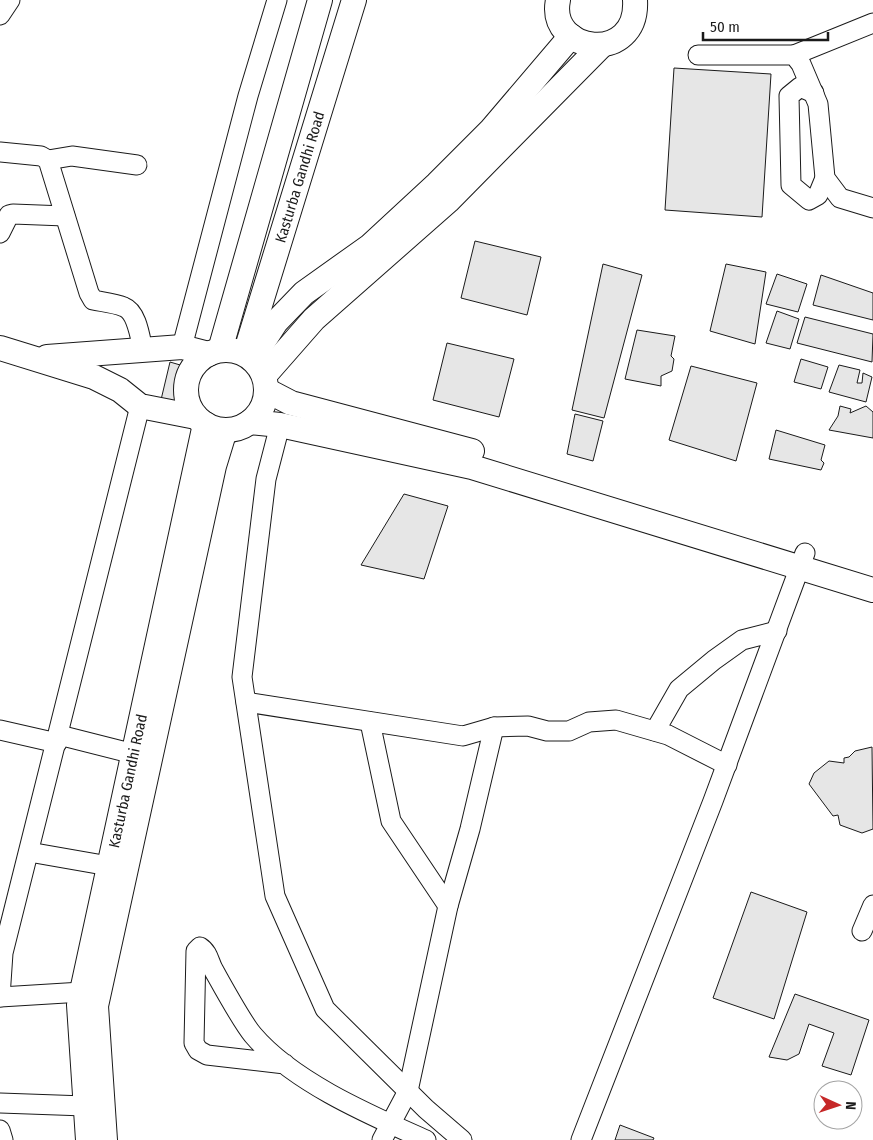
<svg xmlns="http://www.w3.org/2000/svg" width="873" height="1140" viewBox="0 0 873 1140" font-family="'Fira Sans Condensed',sans-serif">
  <style>
    .building { fill: #e6e6e6; stroke: #1a1a1a }
    .lines { fill: none; stroke-linecap: round; stroke-linejoin: round }
    .minor-casing { stroke: #1a1a1a; stroke-width: 21 }
    .major-casing { stroke: #1a1a1a; stroke-width: 26 }
    .minor { stroke: #fff; stroke-width: 19 }
    .major { stroke: #fff; stroke-width: 24 }
    .labels { text-anchor: middle; stroke-width: 4; stroke-linejoin: round; paint-order: stroke }
    .street-label { font-size: 15px; fill: #1a1a1a; stroke: #fff }
  </style>
  <rect width="100%" height="100%" fill="#fff"/>
  <g class="building">
    <path d="M 674,68 L 771,74 L 762,217 L 665,210 Z"/>
    <path d="M 475,241 L 541,257 L 527,315 L 461,298 Z"/>
    <path d="M 603,264 L 642,275 L 604,418 L 572,410 Z"/>
    <path d="M 726,264 L 766,272 L 755,344 L 710,331 Z"/>
    <path d="M 777,274 L 807,284 L 798,312 L 766,304 Z"/>
    <path d="M 821,275 L 873,293 L 873,320 L 813,305 Z"/>
    <path d="M 777,311 L 799,319 L 790,349 L 766,343 Z"/>
    <path d="M 805,317 L 873,334 L 872,362 L 797,343 Z"/>
    <path d="M 637,330 L 675,336 L 671,356 L 674,359 L 672,371 L 661,376 L 661,386 L 625,379 Z"/>
    <path d="M 447,343 L 514,359 L 499,417 L 433,400 Z"/>
    <path d="M 801,359 L 828,367 L 821,389 L 794,382 Z"/>
    <path d="M 170,362 L 187,367 L 177,408 L 160,404 Z"/>
    <path d="M 839,365 L 860,370 L 857,383 L 862,383 L 863,373 L 872,377 L 866,402 L 829,392 Z"/>
    <path d="M 691,366 L 757,383 L 736,461 L 669,440 Z"/>
    <path d="M 840,406 L 851,409 L 850,413 L 866,406 L 873,412 L 873,438 L 829,430 L 838,416 Z"/>
    <path d="M 575,414 L 603,421 L 593,461 L 567,454 Z"/>
    <path d="M 776,430 L 825,445 L 821,460 L 824,463 L 821,470 L 769,459 Z"/>
    <path d="M 404,494 L 448,506 L 424,579 L 361,565 Z"/>
    <path d="M 872,747 L 873,829 L 862,833 L 840,825 L 838,815 L 833,816 L 809,784 L 814,773 L 829,761 L 844,763 L 844,758 L 849,757 L 855,751 Z"/>
    <path d="M 751,892 L 807,912 L 774,1019 L 713,998 Z"/>
    <path d="M 795,994 L 869,1020 L 851,1075 L 822,1066 L 834,1033 L 809,1024 L 799,1054 L 787,1060 L 769,1057 Z"/>
    <path d="M 620,1125 L 654,1138 L 653,1140 L 615,1140 Z"/>
  </g>
  <g class="lines">
    <g class="minor-casing">
      <g id="minor">
        <path d="M 0,15 L 10,0"/>
        <path d="M 698,55 L 794,55 L 801,64 L 818,104 L 825,178 L 840,198 L 873,208"/>
        <path d="M 794,55 L 873,23"/>
        <path d="M 814,93 L 800,87 L 789,96 L 791,185 L 809,200 L 818,195 L 825,178"/>
        <path d="M 0,152 L 41,156 L 48,160 L 89,293 L 93,300 C 103,302 115,303 124,307 C 137,312 140,337 143,350"/>
        <path d="M 48,160 L 72,156 L 137,165"/>
        <path d="M 0,233 L 9,215 L 13,214 L 65,216"/>
        <path d="M 182,347 L 248,96 L 277,0"/>
        <path d="M 280,425 L 266,479 L 242,677 L 275,896 L 325,1009 L 426,1109 L 462,1140"/>
        <path d="M 246,702 L 463,736 L 494,727 L 528,726 L 547,731 L 569,731 L 589,722 L 616,720 L 668,735 L 727,765"/>
        <path d="M 370,722 L 391,821 L 448,906"/>
        <path d="M 0,730 L 57,743"/>
        <path d="M 655,731 L 679,689 L 714,660 L 742,640 L 777,631"/>
        <path d="M 59,735 L 134,754"/>
        <path d="M 29,852 L 109,866"/>
        <path d="M 862,931 L 873,905"/>
        <path d="M 0,997 L 3,953 L 140,406"/>
        <path d="M 0,997 L 82,992"/>
        <path d="M 285,1064 L 207,1055 L 198,1050 L 194,1043 L 196,951 L 200,947 C 208,952 209,961 213,969 C 222,985 242,1022 253,1035 C 293,1082 370,1115 426,1140"/>
        <path d="M 0,1103 L 85,1106"/>
        <path d="M 0,1130 L 3,1140"/>
        <path d="M 382,1140 L 408,1091 L 448,906 L 470,829 L 494,727"/>
        <path d="M 581,1140 L 713,801 L 805,553"/>
      </g>
    </g>
    <g class="major-casing">
      <g id="major">
        <path d="M 558,0 C 547,54 639,65 635,0"/>
        <path d="M 0,348 L 94,377 L 120,390 L 140,406 L 196,417"/>
        <path d="M 220,350 L 320,0"/>
        <circle cx="226" cy="390" r="40"/>
        <path d="M 245,354 L 354,0"/>
        <path d="M 47,357 L 182,347 L 209,354"/>
        <path d="M 252,359 L 276,322 L 304,293 L 370,246 L 437,184 L 491,130 L 571,36"/>
        <path d="M 264,376 L 314,319 L 448,201 L 602,45"/>
        <path d="M 266,390 L 291,403 L 472,451"/>
        <path d="M 250,422 L 280,425 L 472,467 L 873,590"/>
        <path d="M 88,1140 L 79,1005 L 205,424"/>
        <path d="M 105,1140 L 96,1006 L 214,466 L 225,430"/>
      </g>
    </g>
    <use href="#minor" class="minor"/>
    <use href="#major" class="major"/>
  </g>
  <g class="labels">
    <g class="street-label">
      <text transform="translate(300 177) rotate(-73)" y="5">Kasturba Gandhi Road</text>
      <text transform="translate(128 781) rotate(-78)" y="5">Kasturba Gandhi Road</text>
    </g>
  </g>
  <g transform="translate(838 1105) rotate(93)"><circle r="24" fill="#ffffff" stroke="#a3a3a3"/>
  <path d="M0-4L9 19L0 12L-9 19Z" fill="#c62828"/>
  <text y="-8" font-size="14" font-weight="bold" text-anchor="middle" fill="#1a1a1a">N</text>
  </g>
  <path d="M703 32v8h125v-8" fill="none" stroke="#1a1a1a" stroke-width="2.5"/>
  <text x="710" y="32" font-size="15" fill="#1a1a1a" stroke="#ffffff" stroke-width="4" paint-order="stroke">50 m</text>
</svg>
